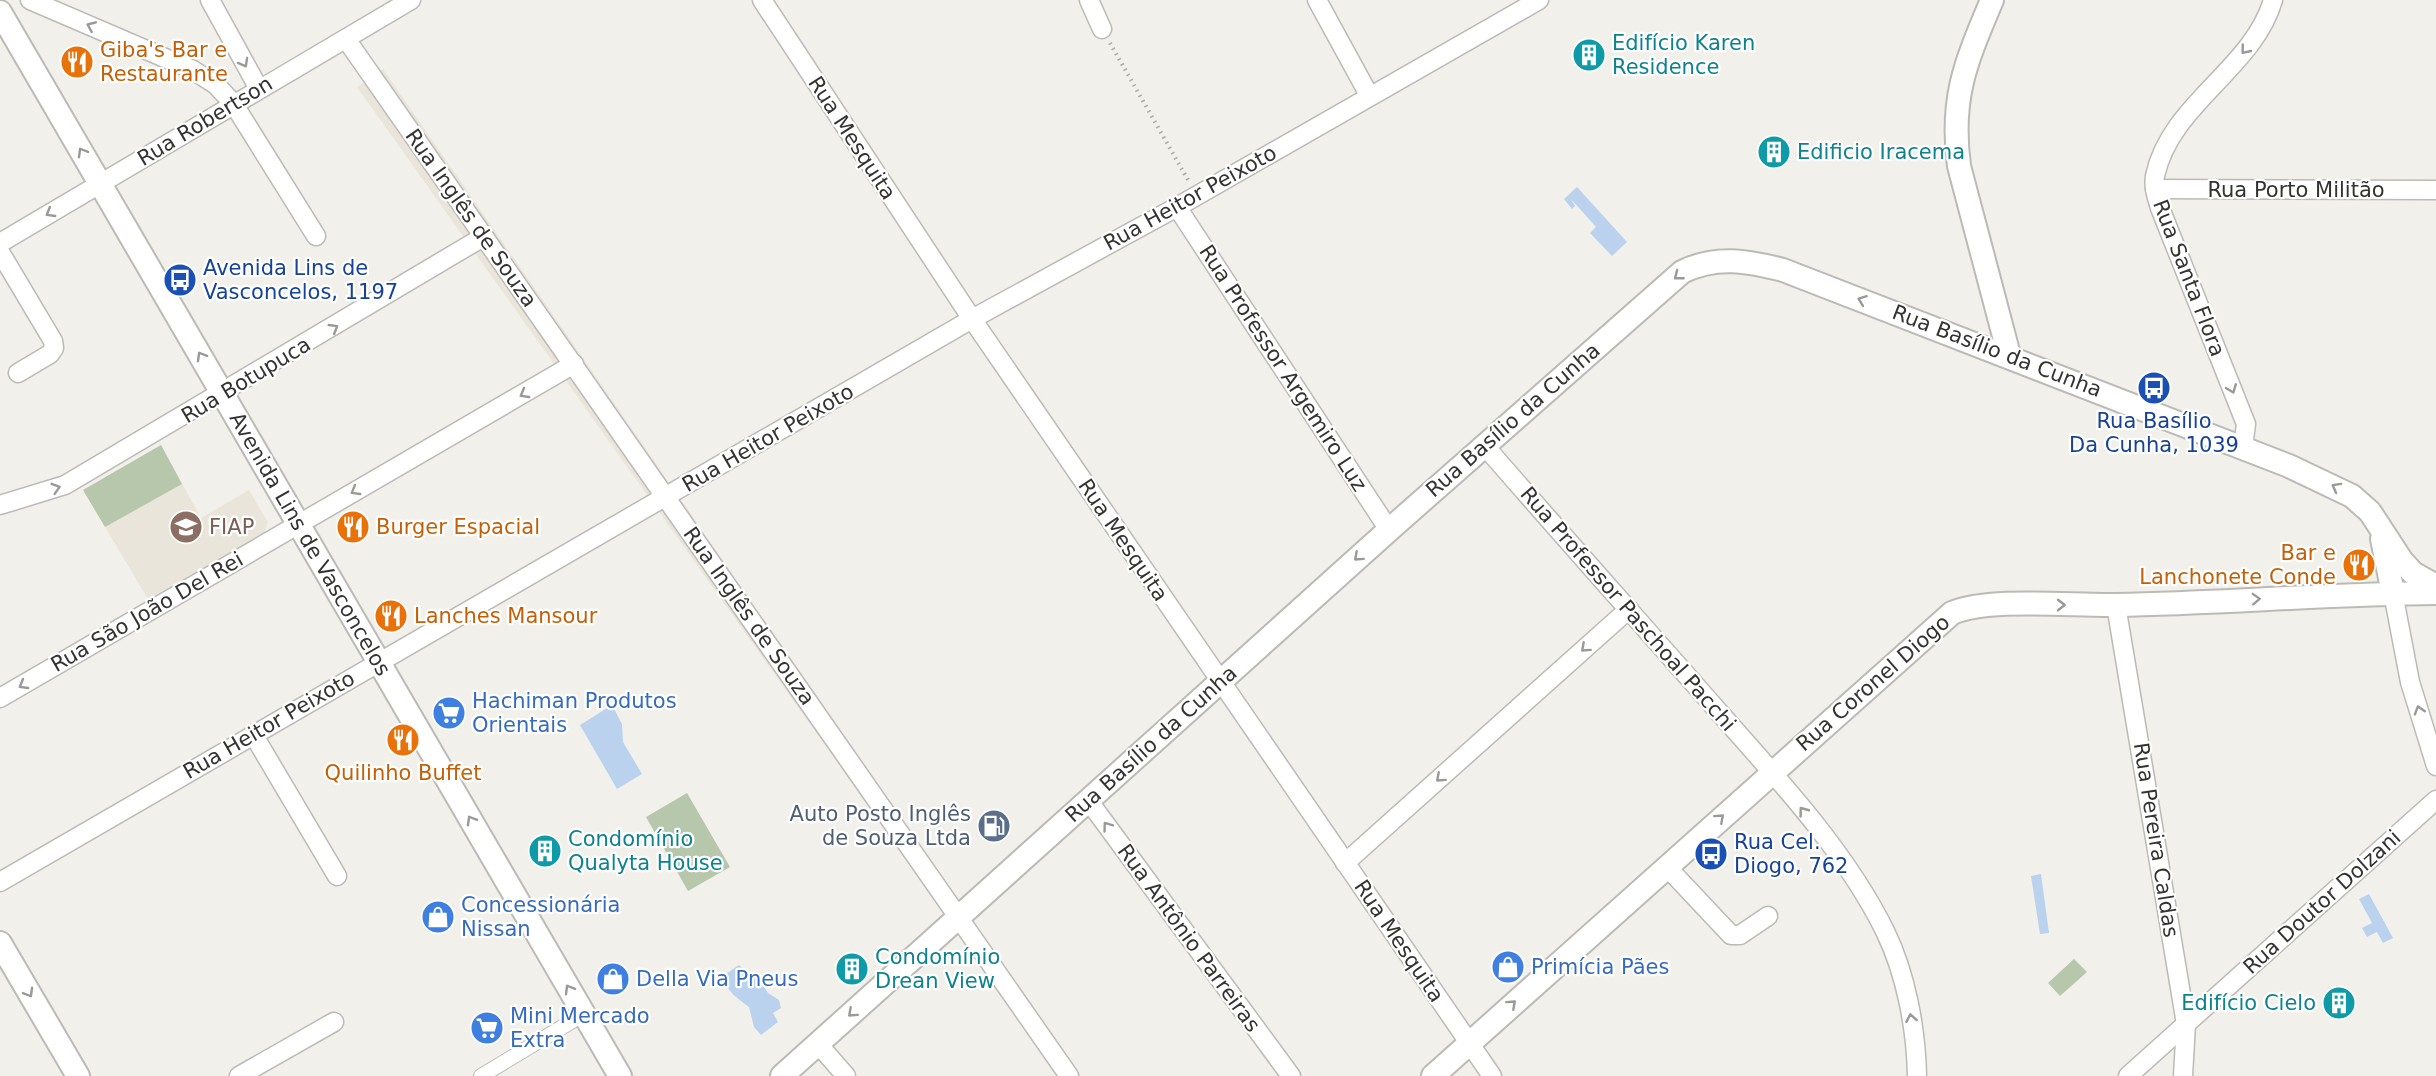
<svg xmlns="http://www.w3.org/2000/svg" width="2436" height="1076" viewBox="0 0 2436 1076" font-family="'DejaVu Sans',sans-serif">
  <style>
    .built { fill: #eae5da }
    .green { fill: #b6c7ac }
    .water { fill: #bbd2ee }
    .lines { fill: none; stroke-linecap: round; stroke-linejoin: round }
    .pedestrian-casing { stroke: #bcbab6; stroke-width: 16 }
    .minor-casing { stroke: #bcbab6; stroke-width: 21 }
    .tertiary-casing { stroke: #bcbab6; stroke-width: 26 }
    .path { stroke: #abaaa6; stroke-width: 4; stroke-dasharray: 1.5 4.5; stroke-linecap: butt }
    .pedestrian { stroke: #fff; stroke-width: 14 }
    .minor { stroke: #fff; stroke-width: 18 }
    .tertiary { stroke: #fff; stroke-width: 22 }
    .oneway { stroke: #9a9998 }
    .labels { text-anchor: middle; stroke-width: 4.5; stroke-linejoin: round; paint-order: stroke }
    .culture-label { font-size: 21px; fill: #0d838f; stroke: #fff; text-anchor: start }
    .food-label { font-size: 21px; fill: #c56008; stroke: #fff; text-anchor: start }
    .street-label { font-size: 21px; fill: #343331; stroke: #fff }
    .transit-label { font-size: 21px; fill: #164399; stroke: #fff; text-anchor: start }
    .education-label { font-size: 21px; fill: #785e54; stroke: #fff; text-anchor: start }
    .shop-label { font-size: 21px; fill: #366cbe; stroke: #fff; text-anchor: start }
    .service-label { font-size: 21px; fill: #4e5e75; stroke: #fff; text-anchor: end }
  </style>
  <rect width="100%" height="100%" fill="#f1f0eb"/>
  <g class="built">
    <path d="M 383,69 L 950,889 L 933,897 L 357,87 Z"/>
    <path d="M 161,445 L 201,518 L 249,490 L 268,522 L 265,532 L 148,599 L 83,490 Z"/>
  </g>
  <g class="green">
    <path d="M 161,445 L 182,484 L 105,527 L 83,490 Z"/>
    <path d="M 687,793 L 730,867 L 688,891 L 646,817 Z"/>
    <path d="M 2074,959 L 2087,972 L 2060,996 L 2048,983 Z"/>
  </g>
  <g class="water">
    <path d="M 1577,187 L 1627,242 L 1612,256 L 1590,233 L 1596,227 L 1571,199 L 1575,206 L 1572,209 L 1564,199 Z"/>
    <path d="M 612,705 L 622,724 L 623,742 L 642,774 L 617,789 L 580,725 Z"/>
    <path d="M 2041,874 L 2049,933 L 2040,934 L 2031,876 Z"/>
    <path d="M 2369,894 L 2393,938 L 2383,943 L 2377,932 L 2367,937 L 2362,928 L 2372,923 L 2359,899 Z"/>
    <path d="M 739,965 L 749,974 L 756,975 L 768,993 L 779,1000 L 781,1008 L 773,1013 L 778,1022 L 761,1035 L 754,1027 L 749,1007 C 736,997 728,993 723,976 Z"/>
  </g>
  <g class="lines">
    <g class="pedestrian-casing">
      <path id="pedestrian" d="M 481,1076 L 584,1014"/>
    </g>
    <g class="minor-casing">
      <g id="minor">
        <path d="M 30,0 L 193,70 L 216,85 L 233,103 L 316,236"/>
        <path d="M 210,0 L 259,89"/>
        <path d="M 762,0 L 972,319 L 1492,1076"/>
        <path d="M 1089,0 L 1102,29"/>
        <path d="M 1317,0 L 1369,95"/>
        <path d="M 346,39 L 1069,1076"/>
        <path d="M 2155,189 L 2436,190"/>
        <path d="M 1177,207 L 1389,530"/>
        <path d="M 0,243 L 411,0"/>
        <path d="M 0,252 L 53,341 L 54,348 L 50,354 L 18,373"/>
        <path d="M 1484,445 C 1561,534 1640,622 1718,711 C 1777,778 1845,850 1885,931 C 1906,974 1916,1028 1917,1076"/>
        <path d="M 2243,447 L 2246,424 L 2160,208 C 2157,198 2153,187 2155,176 C 2170,104 2253,69 2273,0"/>
        <path d="M 0,505 L 65,485 L 483,237"/>
        <path d="M 2393,593 L 2410,682 L 2436,766"/>
        <path d="M 2116,605 L 2186,1024 L 2183,1076"/>
        <path d="M 0,698 L 574,364"/>
        <path d="M 253,734 L 337,876"/>
        <path d="M 1088,800 L 1291,1076"/>
        <path d="M 1345,863 L 1629,609"/>
        <path d="M 1666,866 L 1731,935 L 1740,935 L 1768,916"/>
        <path d="M 0,882 L 972,319 L 1177,207 L 1539,0"/>
        <path d="M 818,1044 L 846,1076"/>
        <path d="M 239,1076 L 334,1022"/>
        <path d="M 2128,1076 L 2436,800"/>
      </g>
    </g>
    <g class="tertiary-casing">
      <g id="tertiary">
        <path d="M 1992,0 C 1966,62 1950,97 1959,166 L 2009,355"/>
        <path d="M 0,12 L 620,1076"/>
        <path d="M 2382,539 L 2393,593"/>
        <path d="M 0,943 L 78,1076"/>
        <path d="M 782,1076 L 1389,530 L 1682,272 C 1716,255 1748,261 1783,270 L 2289,466 L 2352,496 L 2370,512 L 2402,561 L 2413,573 L 2436,586"/>
        <path d="M 1433,1076 L 1952,613 C 1990,597 2071,606 2116,605 C 2222,603 2329,594 2436,593"/>
      </g>
    </g>
    <path class="path" d="M 1110,43 L 1188,180"/>
    <use href="#pedestrian" class="pedestrian"/>
    <use href="#minor" class="minor"/>
    <use href="#tertiary" class="tertiary"/>
  </g>
  <defs><path id="oneway-chevron" d="M-2-3.5L2.5 0L-2 3.5" fill="none" stroke-width="1.6" stroke-linecap="round" stroke-linejoin="round" transform="scale(1.5)"/></defs>
  <g class="oneway">
    <use href="#oneway-chevron" transform="translate(91 26) rotate(-157)"/>
    <use href="#oneway-chevron" transform="translate(2245 50) rotate(129)"/>
    <use href="#oneway-chevron" transform="translate(244 63) rotate(61)"/>
    <use href="#oneway-chevron" transform="translate(82 152) rotate(-120)"/>
    <use href="#oneway-chevron" transform="translate(50 213) rotate(149)"/>
    <use href="#oneway-chevron" transform="translate(1678 276) rotate(142)"/>
    <use href="#oneway-chevron" transform="translate(1862 300) rotate(-159)"/>
    <use href="#oneway-chevron" transform="translate(334 328) rotate(-31)"/>
    <use href="#oneway-chevron" transform="translate(201 356) rotate(-120)"/>
    <use href="#oneway-chevron" transform="translate(2232 389) rotate(69)"/>
    <use href="#oneway-chevron" transform="translate(524 394) rotate(150)"/>
    <use href="#oneway-chevron" transform="translate(2336 487) rotate(-151)"/>
    <use href="#oneway-chevron" transform="translate(56 488) rotate(-17)"/>
    <use href="#oneway-chevron" transform="translate(355 491) rotate(150)"/>
    <use href="#oneway-chevron" transform="translate(1358 557) rotate(138)"/>
    <use href="#oneway-chevron" transform="translate(2256 599) rotate(-2)"/>
    <use href="#oneway-chevron" transform="translate(2061 605)"/>
    <use href="#oneway-chevron" transform="translate(1585 648) rotate(138)"/>
    <use href="#oneway-chevron" transform="translate(23 685) rotate(150)"/>
    <use href="#oneway-chevron" transform="translate(2419 710) rotate(-107)"/>
    <use href="#oneway-chevron" transform="translate(1440 778) rotate(138)"/>
    <use href="#oneway-chevron" transform="translate(1803 811) rotate(-127)"/>
    <use href="#oneway-chevron" transform="translate(1720 818) rotate(-42)"/>
    <use href="#oneway-chevron" transform="translate(471 820) rotate(-120)"/>
    <use href="#oneway-chevron" transform="translate(1107 826) rotate(-126)"/>
    <use href="#oneway-chevron" transform="translate(569 989) rotate(-120)"/>
    <use href="#oneway-chevron" transform="translate(29 993) rotate(60)"/>
    <use href="#oneway-chevron" transform="translate(1512 1004) rotate(-42)"/>
    <use href="#oneway-chevron" transform="translate(852 1013) rotate(138)"/>
    <use href="#oneway-chevron" transform="translate(1911 1018) rotate(-100)"/>
  </g>
  <defs>
    <g id="building-disc" transform="scale(1.725)"><circle r="9.5" fill="#0f9aa8" stroke="#fff"/><path d="M-4-6H4V6H1V3H-1V6H-4ZM-2.5-4.3h1.7v1.8h-1.7ZM.8-4.3h1.7v1.8H.8ZM-2.5-1h1.7V.8h-1.7ZM.8-1h1.7V.8H.8Z" fill="#fff"/></g>
    <g id="restaurant-disc" transform="scale(1.725)"><circle r="9.5" fill="#e8710a" stroke="#fff"/><path d="M-5-6h1v4h1v-4h1v4h1v-4h1v5L-1.5 .5V6h-2V.5L-5-1ZM5-6V6H3V1.5H1.5Q1.5-4 5-6Z" fill="#fff"/></g>
    <g id="bus-disc" transform="scale(1.725)"><circle r="9.5" fill="#1a4fb4" stroke="#fff"/><path d="M-5-6H5V4H4V6H2V4H-2V6H-4V4H-5ZM-3.5-4V0h7V-4ZM-3.5 1.2v1.5H-2V1.2ZM2 1.2v1.5H3.5V1.2Z" fill="#fff"/></g>
    <g id="university-disc" transform="scale(1.725)"><circle r="9.5" fill="#8d6e63" stroke="#fff"/><path d="M0-5L7-2L0 1L-7-2ZM-4 1L0 2.5L4 1V4Q0 6-4 4Z" fill="#fff"/></g>
    <g id="supermarket-disc" transform="scale(1.725)"><circle r="9.5" fill="#3f7fe0" stroke="#fff"/><path d="M-6-5.5h2.5l.6 2H6L4.5 2H-2.5L-4.4-4H-6ZM-1.5 3.2a1.3 1.3 0 1 0 .1 0ZM3 3.2a1.3 1.3 0 1 0 .1 0Z" fill="#fff"/></g>
    <g id="fuel-disc" transform="scale(1.725)"><circle r="9.5" fill="#5c6f8a" stroke="#fff"/><path d="M-5.5-6h7V0h2V4h1.3V-2.5L3-4.5l.8-.8L6-3V5H2.5V1h-1V6h-7ZM-4.2-4.7v3.2H.2V-4.7Z" fill="#fff"/></g>
    <g id="shop-disc" transform="scale(1.725)"><circle r="9.5" fill="#3f7fe0" stroke="#fff"/><path d="M-5-2.5h2.3a2.7 3.5 0 0 1 5.4 0H5L5.5 6h-11ZM-1.5-2.5h3a1.5 2.3 0 0 0-3 0Z" fill="#fff"/></g>
  </defs>
  <g fill-rule="evenodd">
    <use href="#building-disc" x="1589" y="55"/>
    <use href="#restaurant-disc" x="77" y="62"/>
    <use href="#building-disc" x="1774" y="152"/>
    <use href="#bus-disc" x="180" y="280"/>
    <use href="#bus-disc" x="2154" y="388"/>
    <use href="#university-disc" x="186" y="527"/>
    <use href="#restaurant-disc" x="353" y="527"/>
    <use href="#restaurant-disc" x="2359" y="565"/>
    <use href="#restaurant-disc" x="391" y="616"/>
    <use href="#supermarket-disc" x="449" y="713"/>
    <use href="#restaurant-disc" x="403" y="740"/>
    <use href="#fuel-disc" x="994" y="826"/>
    <use href="#building-disc" x="545" y="851"/>
    <use href="#bus-disc" x="1711" y="854"/>
    <use href="#shop-disc" x="438" y="917"/>
    <use href="#shop-disc" x="1508" y="967"/>
    <use href="#building-disc" x="852" y="969"/>
    <use href="#shop-disc" x="613" y="979"/>
    <use href="#building-disc" x="2339" y="1003"/>
    <use href="#supermarket-disc" x="487" y="1028"/>
  </g>
  <g class="labels">
    <g class="culture-label">
      <text x="1612" y="50">Edifício Karen<tspan x="1612" dy="24">Residence</tspan></text>
      <text x="1797" y="159">Edificio Iracema</text>
      <text x="568" y="846">Condomínio<tspan x="568" dy="24">Qualyta House</tspan></text>
      <text x="875" y="964">Condomínio<tspan x="875" dy="24">Drean View</tspan></text>
      <text x="2316" y="1010" text-anchor="end">Edifício Cielo</text>
    </g>
    <g class="food-label">
      <text x="100" y="57">Giba's Bar e<tspan x="100" dy="24">Restaurante</tspan></text>
      <text x="376" y="534">Burger Espacial</text>
      <text x="2336" y="560" text-anchor="end">Bar e<tspan x="2336" dy="24">Lanchonete Conde</tspan></text>
      <text x="414" y="623">Lanches Mansour</text>
      <text x="403" y="780" text-anchor="middle">Quilinho Buffet</text>
    </g>
    <g class="street-label">
      <text transform="translate(205 121) rotate(-31)" y="7">Rua Robertson</text>
      <text transform="translate(852 138) rotate(57)" y="7">Rua Mesquita</text>
      <text x="2296" y="197">Rua Porto Militão</text>
      <text transform="translate(1190 198) rotate(-29)" y="7">Rua Heitor Peixoto</text>
      <text transform="translate(471 218) rotate(55)" y="7">Rua Inglês de Souza</text>
      <text transform="translate(2189 278) rotate(69)" y="7">Rua Santa Flora</text>
      <text transform="translate(1997 351) rotate(21)" y="7">Rua Basílio da Cunha</text>
      <text transform="translate(1283 368) rotate(57)" y="7">Rua Professor Argemiro Luz</text>
      <text transform="translate(246 380) rotate(-31)" y="7">Rua Botupuca</text>
      <text transform="translate(1513 420) rotate(-41)" y="7">Rua Basílio da Cunha</text>
      <text transform="translate(768 438) rotate(-30)" y="7">Rua Heitor Peixoto</text>
      <text transform="translate(1123 540) rotate(56)" y="7">Rua Mesquita</text>
      <text transform="translate(310 544) rotate(60)" y="7">Avenida Lins de Vasconcelos</text>
      <text transform="translate(1628 609) rotate(49)" y="7">Rua Professor Paschoal Pacchi</text>
      <text transform="translate(147 612) rotate(-30)" y="7">Rua São João Del Rei</text>
      <text transform="translate(749 616) rotate(55)" y="7">Rua Inglês de Souza</text>
      <text transform="translate(1873 683) rotate(-41)" y="7">Rua Coronel Diogo</text>
      <text transform="translate(269 725) rotate(-30)" y="7">Rua Heitor Peixoto</text>
      <text transform="translate(1151 744) rotate(-42)" y="7">Rua Basílio da Cunha</text>
      <text transform="translate(2156 840) rotate(81)" y="7">Rua Pereira Caldas</text>
      <text transform="translate(2322 902) rotate(-42)" y="7">Rua Doutor Dolzani</text>
      <text transform="translate(1189 938) rotate(54)" y="7">Rua Antônio Parreiras</text>
      <text transform="translate(1399 941) rotate(56)" y="7">Rua Mesquita</text>
    </g>
    <g class="transit-label">
      <text x="203" y="275">Avenida Lins de<tspan x="203" dy="24">Vasconcelos, 1197</tspan></text>
      <text x="2154" y="428" text-anchor="middle">Rua Basílio<tspan x="2154" dy="24">Da Cunha, 1039</tspan></text>
      <text x="1734" y="849">Rua Cel.<tspan x="1734" dy="24">Diogo, 762</tspan></text>
    </g>
    <g class="education-label">
      <text x="209" y="534">FIAP</text>
    </g>
    <g class="shop-label">
      <text x="472" y="708">Hachiman Produtos<tspan x="472" dy="24">Orientais</tspan></text>
      <text x="461" y="912">Concessionária<tspan x="461" dy="24">Nissan</tspan></text>
      <text x="1531" y="974">Primícia Pães</text>
      <text x="636" y="986">Della Via Pneus</text>
      <text x="510" y="1023">Mini Mercado<tspan x="510" dy="24">Extra</tspan></text>
    </g>
    <g class="service-label">
      <text x="971" y="821">Auto Posto Inglês<tspan x="971" dy="24">de Souza Ltda</tspan></text>
    </g>
  </g>
</svg>
